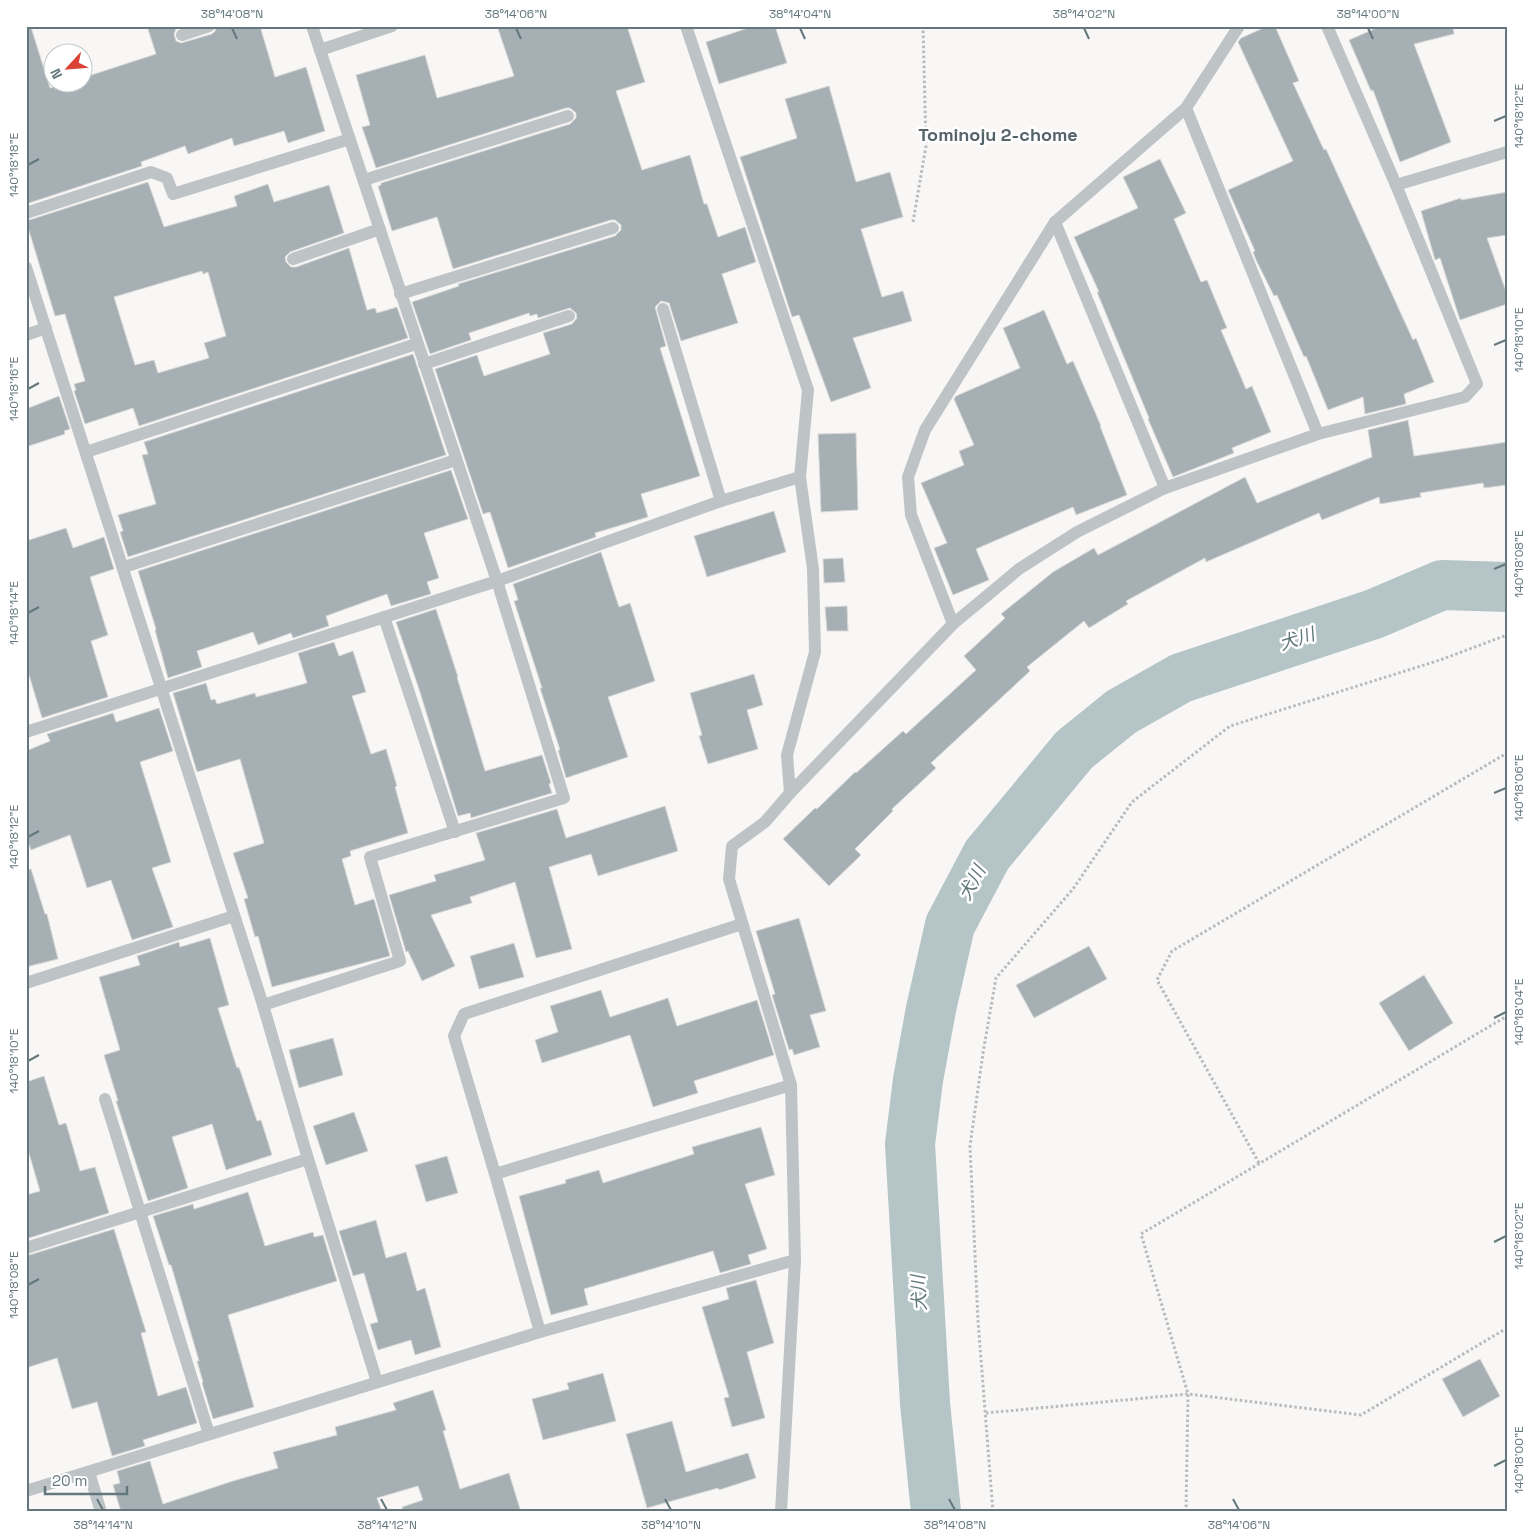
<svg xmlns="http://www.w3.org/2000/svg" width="1533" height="1538" viewBox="0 0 1533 1538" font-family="'Space Grotesk','Noto Sans JP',sans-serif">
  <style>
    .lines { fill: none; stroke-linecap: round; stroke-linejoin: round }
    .river { stroke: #b5c4c6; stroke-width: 50 }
    .building { fill: #a6b0b4; stroke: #d9d9d7; fill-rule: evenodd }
    .path { stroke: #b7bbbd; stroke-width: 3; stroke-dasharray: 2.5 2.5; stroke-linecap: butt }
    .service { stroke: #bec4c6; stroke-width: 12 }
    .ticks { fill: none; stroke: #64777e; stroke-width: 2 }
    .labels { text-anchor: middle; stroke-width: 5; stroke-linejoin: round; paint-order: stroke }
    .neighbourhood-label { font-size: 18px; font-weight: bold; fill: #56646a; stroke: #fff }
    .water-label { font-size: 18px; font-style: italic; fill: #5f7679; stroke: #fff }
    .neatline { fill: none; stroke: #64777e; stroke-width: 2 }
    .ticks-label { font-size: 12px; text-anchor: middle; fill: #64777e }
  </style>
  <rect width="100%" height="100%" fill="#f8f7f5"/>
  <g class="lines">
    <path class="river" d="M 936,1512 L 925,1403 L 910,1144 L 918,1080 L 931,1009 L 950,925 L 987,855 L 1074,750 L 1121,712 L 1181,678 L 1374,614 L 1442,585 L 1507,587"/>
  </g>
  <g class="building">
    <path d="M 147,26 L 183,26 L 176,29 L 174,34 L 176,41 L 181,43 L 212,34 L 215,31 L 217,26 L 260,26 L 275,77 L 306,67 L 325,131 L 288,143 L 284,131 L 234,146 L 232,138 L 188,154 L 185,146 L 141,162 L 142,166 L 26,204 L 26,28 L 31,27 L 50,88 L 69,82 L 82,82 L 82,78 L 156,54 Z"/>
    <path d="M 497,26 L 627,26 L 645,82 L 616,91 L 642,170 L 690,155 L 704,204 L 707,204 L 718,237 L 745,227 L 756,262 L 722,274 L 738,323 L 681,341 L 669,303 L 661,301 L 655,307 L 666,346 L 660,348 L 700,476 L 641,494 L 648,517 L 595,533 L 596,537 L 508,568 L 490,512 L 483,514 L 435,369 L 477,355 L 484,376 L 550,354 L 543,333 L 572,324 L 577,318 L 576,313 L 570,308 L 538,318 L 537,314 L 530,316 L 529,313 L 469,333 L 471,340 L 430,354 L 412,302 L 459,286 L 458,284 L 615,236 L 621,230 L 621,225 L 615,220 L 611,220 L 453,269 L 437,217 L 392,231 L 378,186 L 381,185 L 381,183 L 570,124 L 576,118 L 576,113 L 570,108 L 566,108 L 376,168 L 362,127 L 370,125 L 356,75 L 425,55 L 437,98 L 514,76 Z"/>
    <path d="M 754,26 L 775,26 L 787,63 L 719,84 L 706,42 Z"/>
    <path d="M 1268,26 L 1275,26 L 1299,81 L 1293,83 L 1324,150 L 1326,149 L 1413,340 L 1416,338 L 1434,382 L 1404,394 L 1406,404 L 1365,414 L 1363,397 L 1328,410 L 1306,356 L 1304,357 L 1277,295 L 1274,296 L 1256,260 L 1253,252 L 1255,251 L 1228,190 L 1293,161 L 1238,42 L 1241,38 Z"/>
    <path d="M 1381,26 L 1453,26 L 1454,34 L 1414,44 L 1451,142 L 1400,162 L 1373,90 L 1371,91 L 1349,40 Z"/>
    <path d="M 829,86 L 856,182 L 890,172 L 903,217 L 861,229 L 882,297 L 903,291 L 912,321 L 853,338 L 871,388 L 831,402 L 799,315 L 792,317 L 740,157 L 797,138 L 785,99 Z"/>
    <path d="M 1160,159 L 1186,213 L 1174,219 L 1201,282 L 1207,280 L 1227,328 L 1221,330 L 1246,389 L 1252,386 L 1271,432 L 1232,448 L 1234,453 L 1173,477 L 1148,419 L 1149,418 L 1097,292 L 1099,292 L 1074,237 L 1138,208 L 1123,177 Z"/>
    <path d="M 148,182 L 164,227 L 237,206 L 234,196 L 268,184 L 274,202 L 329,185 L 344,233 L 290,252 L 285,257 L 286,262 L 291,267 L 296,267 L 349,248 L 367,310 L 375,308 L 377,313 L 397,307 L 408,338 L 139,426 L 133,408 L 85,424 L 74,391 L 76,390 L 74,384 L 85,381 L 65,314 L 55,316 L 26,221 ZM 202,271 L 203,274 L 208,272 L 226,336 L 204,343 L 209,358 L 158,373 L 154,360 L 135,365 L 114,297 Z"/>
    <path d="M 1507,192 L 1507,235 L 1487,238 L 1507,294 L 1507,304 L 1460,320 L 1440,258 L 1435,260 L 1421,211 L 1461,198 L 1461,200 Z"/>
    <path d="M 1044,310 L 1067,364 L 1073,361 L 1101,426 L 1100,426 L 1127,495 L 1076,515 L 1073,507 L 976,549 L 989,580 L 953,595 L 934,548 L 947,543 L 921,483 L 964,465 L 959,451 L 974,445 L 954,399 L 956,396 L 1020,368 L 1003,328 Z"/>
    <path d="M 413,354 L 446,455 L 128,557 L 120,532 L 123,531 L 118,515 L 156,504 L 142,455 L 148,454 L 144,442 Z"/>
    <path d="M 59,396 L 70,429 L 64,431 L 65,434 L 26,447 L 26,409 Z"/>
    <path d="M 1408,420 L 1414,456 L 1507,442 L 1507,485 L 1484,488 L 1483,483 L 1420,493 L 1421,497 L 1380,504 L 1379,497 L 1322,520 L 1319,513 L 1206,562 L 1205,558 L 1126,601 L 1128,604 L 1089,628 L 1084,621 L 1027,667 L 1030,671 L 931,763 L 936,768 L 892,809 L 893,811 L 855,849 L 861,855 L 829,886 L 783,839 L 815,808 L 817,809 L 855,772 L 856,773 L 903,731 L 906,734 L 976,670 L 964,656 L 1005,618 L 1001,614 L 1053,572 L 1094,548 L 1098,555 L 1245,477 L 1257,503 L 1372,457 L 1368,430 Z"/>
    <path d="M 856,433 L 858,510 L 821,512 L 818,434 Z"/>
    <path d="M 451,470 L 468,519 L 424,533 L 439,578 L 427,582 L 431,594 L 391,606 L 387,594 L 326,616 L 329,626 L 293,638 L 291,633 L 258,645 L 253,632 L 197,651 L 202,667 L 168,678 L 155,630 L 156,629 L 138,571 Z"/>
    <path d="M 774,511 L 786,552 L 707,577 L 694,536 Z"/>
    <path d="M 66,528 L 73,548 L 104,537 L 114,569 L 90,577 L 108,635 L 91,641 L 108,697 L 42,718 L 26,665 L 26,541 Z"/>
    <path d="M 601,552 L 619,607 L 630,603 L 655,681 L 608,697 L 628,757 L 566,778 L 558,750 L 560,750 L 540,688 L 542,688 L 514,601 L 518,600 L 513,584 Z"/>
    <path d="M 843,558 L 845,582 L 824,583 L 823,559 Z"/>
    <path d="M 847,606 L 848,631 L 827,631 L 825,607 Z"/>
    <path d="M 436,609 L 458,677 L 457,677 L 485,771 L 542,755 L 551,783 L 549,784 L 552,793 L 471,818 L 470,813 L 458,816 L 419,689 L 396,622 Z"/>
    <path d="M 334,642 L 339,656 L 353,651 L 366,692 L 352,696 L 371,754 L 386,749 L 397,786 L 395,787 L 408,833 L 350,851 L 351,856 L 342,859 L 355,905 L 374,899 L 390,956 L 272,987 L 258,936 L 255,937 L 244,899 L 248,898 L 233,853 L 264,843 L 240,759 L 197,772 L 173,693 L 206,683 L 211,700 L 215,699 L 217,704 L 255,693 L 256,697 L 307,683 L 298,653 Z"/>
    <path d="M 754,674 L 763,705 L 747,710 L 758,749 L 708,764 L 699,736 L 702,735 L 690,693 Z"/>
    <path d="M 159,708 L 173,751 L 140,762 L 171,862 L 152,868 L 173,927 L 132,940 L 111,880 L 87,888 L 70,835 L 31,850 L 26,837 L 26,751 L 50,741 L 47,734 L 113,713 L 116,722 Z"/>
    <path d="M 665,806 L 678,851 L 598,876 L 591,854 L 549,867 L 572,949 L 536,958 L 515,882 L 470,897 L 472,903 L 431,915 L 455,966 L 422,981 L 408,951 L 406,952 L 389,895 L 436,881 L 434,875 L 485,860 L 476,833 L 557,809 L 566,838 Z"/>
    <path d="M 31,869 L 45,914 L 47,914 L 58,959 L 26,967 L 26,870 Z"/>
    <path d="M 799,918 L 826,1011 L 810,1015 L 820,1047 L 794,1055 L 792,1049 L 789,1050 L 772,995 L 775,994 L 756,931 Z"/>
    <path d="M 210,938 L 229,1005 L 218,1008 L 237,1068 L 239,1067 L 257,1121 L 261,1120 L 272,1155 L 226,1170 L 212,1124 L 172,1137 L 188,1188 L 148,1201 L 116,1101 L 118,1101 L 104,1055 L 120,1050 L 99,977 L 140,965 L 137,956 L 179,942 L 180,947 Z"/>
    <path d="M 514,943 L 524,977 L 479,989 L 470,956 Z"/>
    <path d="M 1089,946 L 1107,979 L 1034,1018 L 1016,985 Z"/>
    <path d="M 1424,975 L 1453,1023 L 1409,1051 L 1379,1003 Z"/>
    <path d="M 601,990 L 610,1017 L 668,998 L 677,1026 L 757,1000 L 774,1055 L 694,1081 L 698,1093 L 653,1107 L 630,1035 L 542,1063 L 535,1040 L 558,1032 L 550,1006 Z"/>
    <path d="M 333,1038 L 343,1075 L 299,1088 L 289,1050 Z"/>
    <path d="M 44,1076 L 59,1125 L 66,1123 L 80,1171 L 95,1167 L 109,1213 L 26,1239 L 26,1195 L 40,1191 L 26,1143 L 26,1082 Z"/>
    <path d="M 354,1112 L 368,1151 L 326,1165 L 313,1126 Z"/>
    <path d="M 761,1127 L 775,1175 L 745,1184 L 767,1249 L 748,1255 L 751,1264 L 720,1273 L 713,1251 L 584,1289 L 588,1305 L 551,1315 L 519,1196 L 566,1183 L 565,1180 L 599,1170 L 603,1183 L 694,1154 L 692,1147 Z"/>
    <path d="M 447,1156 L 458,1193 L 426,1202 L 415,1165 Z"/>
    <path d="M 248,1192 L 265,1246 L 313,1232 L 314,1237 L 323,1235 L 337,1281 L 228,1315 L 254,1407 L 213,1419 L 202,1383 L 203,1382 L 197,1361 L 199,1361 L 171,1265 L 169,1265 L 153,1216 L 193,1204 L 194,1209 Z"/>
    <path d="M 376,1220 L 386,1258 L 406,1252 L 417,1291 L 425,1288 L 441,1347 L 415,1355 L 411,1340 L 378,1350 L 370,1324 L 378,1322 L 364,1273 L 353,1276 L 339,1231 Z"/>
    <path d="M 114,1229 L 146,1332 L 141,1333 L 158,1396 L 186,1387 L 197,1423 L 143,1440 L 145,1446 L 112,1456 L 97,1402 L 72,1409 L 57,1358 L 26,1368 L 26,1256 Z"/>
    <path d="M 756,1280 L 774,1343 L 747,1352 L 765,1418 L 732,1427 L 724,1398 L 729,1397 L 702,1307 L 729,1299 L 726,1288 Z"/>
    <path d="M 1480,1359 L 1500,1396 L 1463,1417 L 1442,1379 Z"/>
    <path d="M 603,1373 L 616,1421 L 543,1440 L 532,1399 L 569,1389 L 567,1383 Z"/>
    <path d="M 433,1390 L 446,1430 L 443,1431 L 460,1489 L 509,1473 L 521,1512 L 403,1512 L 402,1507 L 423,1500 L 418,1486 L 377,1498 L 382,1512 L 121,1512 L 113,1485 L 120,1483 L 117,1471 L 150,1461 L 163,1504 L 233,1481 L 278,1468 L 273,1452 L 337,1435 L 335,1427 L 396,1410 L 393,1403 Z"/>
    <path d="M 672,1421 L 686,1472 L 748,1453 L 756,1478 L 719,1490 L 718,1488 L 647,1508 L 626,1434 Z"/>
  </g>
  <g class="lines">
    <g class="path">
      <path d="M 913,222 L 926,146 L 923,26"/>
      <path d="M 1259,1163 L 1157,980 L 1172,951 L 1507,753"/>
      <path d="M 986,1413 L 1188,1394 L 1361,1415 L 1507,1328"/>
      <path d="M 993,1512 L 978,1321 L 970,1146 L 983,1053 L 996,978 L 1073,889 L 1132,802 L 1230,726 L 1440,660 L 1507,635"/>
      <path d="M 1186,1512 L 1188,1394 L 1141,1234 L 1507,1016"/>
    </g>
    <g class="service">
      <path d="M 686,26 L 808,390 L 800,477 L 813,569 L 815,652 L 787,755 L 790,793"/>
      <path d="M 182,35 L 209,26"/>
      <path d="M 320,50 L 392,26"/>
      <path d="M 1186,108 L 1318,434"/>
      <path d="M 364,180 L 568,116"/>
      <path d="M 1396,185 L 1507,152"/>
      <path d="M 26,213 L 151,172 L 167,178 L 173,194 L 350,139"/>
      <path d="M 1055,222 L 1165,488"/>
      <path d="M 293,259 L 380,229"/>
      <path d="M 26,267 L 263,1005 L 308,1159 L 377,1382"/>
      <path d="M 400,294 L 613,228"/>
      <path d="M 663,309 L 721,501"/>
      <path d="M 26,335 L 46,328"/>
      <path d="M 424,364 L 569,316"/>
      <path d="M 86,452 L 416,344"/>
      <path d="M 124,567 L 456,460"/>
      <path d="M 384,617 L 455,832"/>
      <path d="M 953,624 L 911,515 L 908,477 L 925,430 L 1055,222 L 1186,108 L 1239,26"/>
      <path d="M 26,732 L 497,581 L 721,501 L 800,477"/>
      <path d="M 26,983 L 234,916"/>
      <path d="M 263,1005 L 400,961 L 370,857 L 564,798 L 497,581 L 312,26"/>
      <path d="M 105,1099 L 209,1434"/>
      <path d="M 495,1174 L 791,1085"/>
      <path d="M 26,1248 L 308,1159"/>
      <path d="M 540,1332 L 495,1174 L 454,1036 L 464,1014 L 742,924"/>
      <path d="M 89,1472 L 101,1512"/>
      <path d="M 26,1491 L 540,1332 L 795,1260"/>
      <path d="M 781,1512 L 795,1260 L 791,1085 L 729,879 L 732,846 L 765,822 L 790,793 L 953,624 L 1019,569 L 1077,532 L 1165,488 L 1318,434 L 1465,397 L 1477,384 L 1396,185 L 1327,26"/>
    </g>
  </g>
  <path class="ticks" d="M 232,28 L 237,39M 516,28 L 521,39M 800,28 L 805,39M 1084,28 L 1089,39M 1368,28 L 1373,39M 1494,121 L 1506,116M 28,165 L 39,159M 1494,345 L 1506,340M 28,389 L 39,383M 1494,569 L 1506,564M 28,613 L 39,607M 1494,793 L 1506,788M 28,837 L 39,831M 1494,1018 L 1506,1012M 28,1061 L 39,1055M 1494,1242 L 1506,1236M 28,1285 L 39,1279M 1494,1466 L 1506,1460M 97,1499 L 103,1510M 381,1499 L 387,1510M 665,1499 L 671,1510M 949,1499 L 955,1510M 1233,1499 L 1239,1510"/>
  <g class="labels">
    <g class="neighbourhood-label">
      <text x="998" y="141">Tominoju 2-chome</text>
    </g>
    <g class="water-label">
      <text transform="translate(1297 639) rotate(-18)" y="6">犬川</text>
      <text transform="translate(972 883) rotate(-62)" y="6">犬川</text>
      <text transform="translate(919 1293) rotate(-93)" y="6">犬川</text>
    </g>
  </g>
  <rect width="1533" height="1538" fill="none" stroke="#ffffff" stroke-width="55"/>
  <g transform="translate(68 68) rotate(244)"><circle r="24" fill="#ffffff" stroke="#c1c9cb"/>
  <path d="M0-4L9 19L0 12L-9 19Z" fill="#d94234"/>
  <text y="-8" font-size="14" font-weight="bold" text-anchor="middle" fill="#64777e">N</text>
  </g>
  <path d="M45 1486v8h82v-8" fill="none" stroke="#64777e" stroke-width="2.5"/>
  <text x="52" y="1486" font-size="15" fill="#64777e" stroke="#ffffff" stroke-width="4" paint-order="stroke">20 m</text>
  <rect x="28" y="28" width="1478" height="1482" class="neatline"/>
  <g class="ticks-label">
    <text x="232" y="18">38°14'08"N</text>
    <text x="516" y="18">38°14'06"N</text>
    <text x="800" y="18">38°14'04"N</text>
    <text x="1084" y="18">38°14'02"N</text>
    <text x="1368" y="18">38°14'00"N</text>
    <text transform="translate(1519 116) rotate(-90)" y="4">140°18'12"E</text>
    <text transform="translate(14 165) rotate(-90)" y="4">140°18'18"E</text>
    <text transform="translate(1519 340) rotate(-90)" y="4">140°18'10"E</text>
    <text transform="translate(14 389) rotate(-90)" y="4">140°18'16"E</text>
    <text transform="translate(1519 564) rotate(-90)" y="4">140°18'08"E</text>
    <text transform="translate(14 613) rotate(-90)" y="4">140°18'14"E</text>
    <text transform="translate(1519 788) rotate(-90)" y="4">140°18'06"E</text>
    <text transform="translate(14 837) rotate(-90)" y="4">140°18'12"E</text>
    <text transform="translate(1519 1012) rotate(-90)" y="4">140°18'04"E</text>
    <text transform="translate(14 1061) rotate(-90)" y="4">140°18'10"E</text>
    <text transform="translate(1519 1236) rotate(-90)" y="4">140°18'02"E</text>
    <text transform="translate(14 1285) rotate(-90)" y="4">140°18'08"E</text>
    <text transform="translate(1519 1460) rotate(-90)" y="4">140°18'00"E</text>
    <text x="103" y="1529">38°14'14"N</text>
    <text x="387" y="1529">38°14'12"N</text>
    <text x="671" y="1529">38°14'10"N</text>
    <text x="955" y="1529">38°14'08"N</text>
    <text x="1239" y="1529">38°14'06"N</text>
  </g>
</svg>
